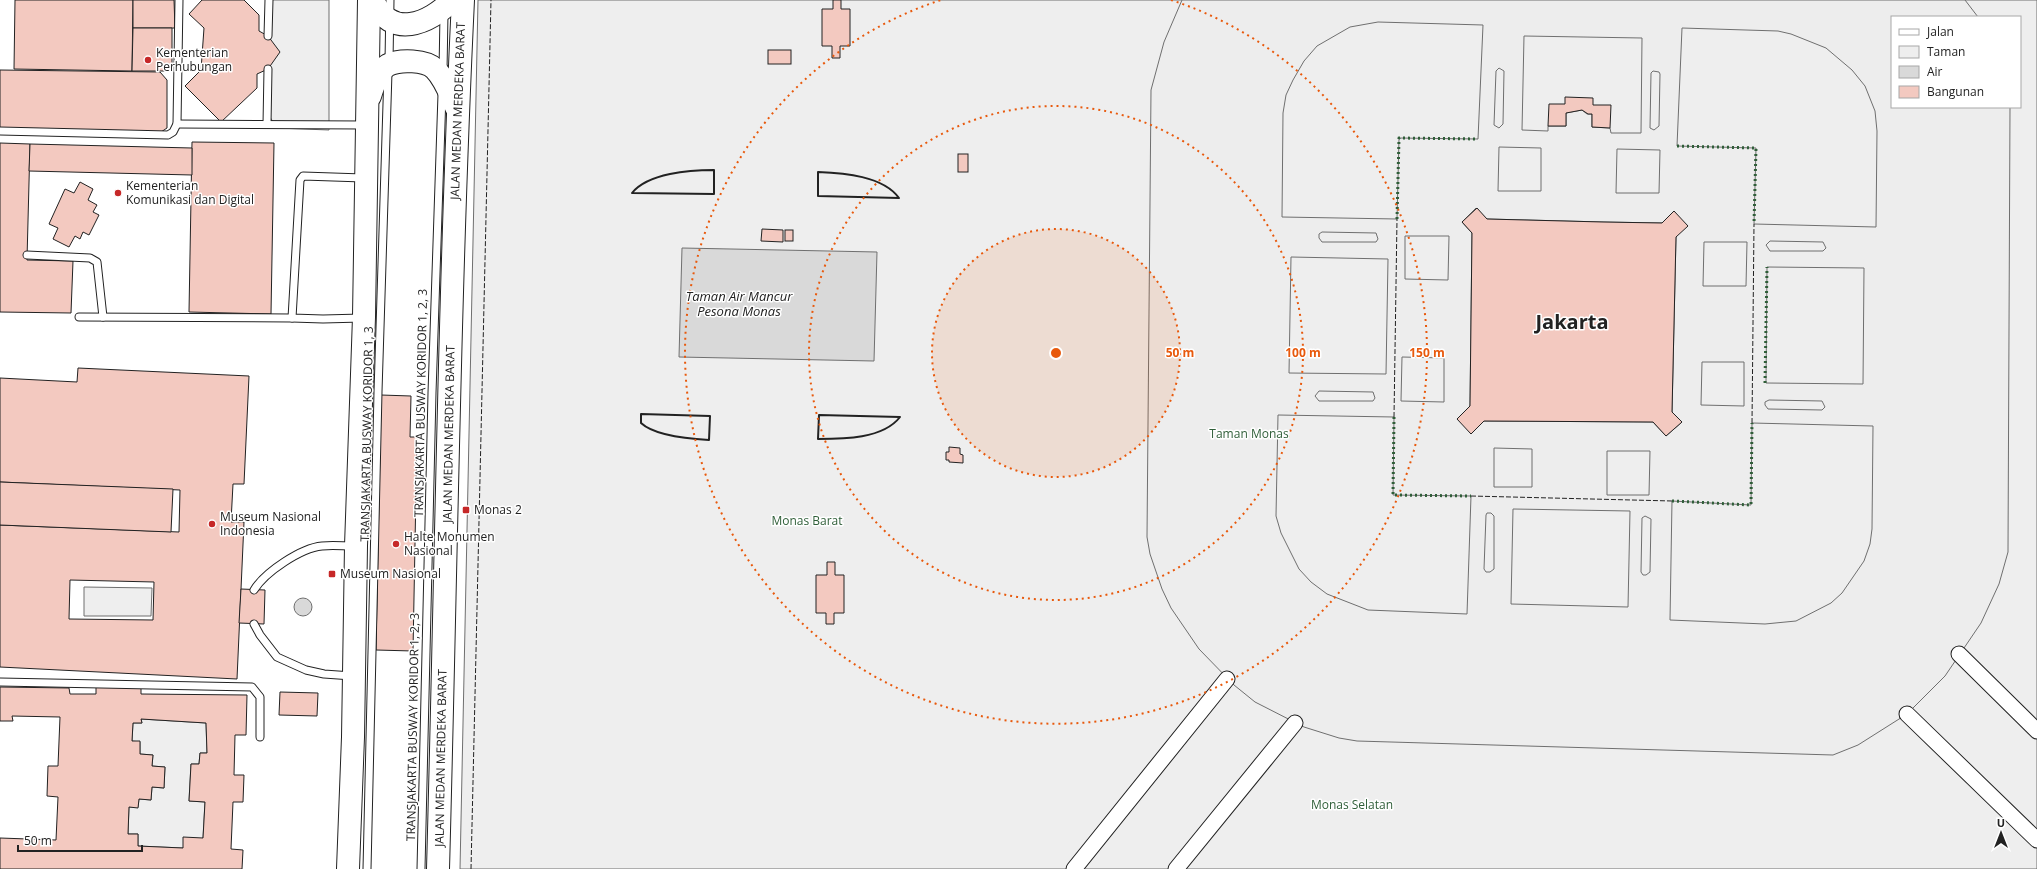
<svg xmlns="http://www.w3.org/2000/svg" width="2037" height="869" viewBox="0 0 2037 869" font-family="'Open Sans',sans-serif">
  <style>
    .green { fill: #eee; stroke: #6f6f6f; fill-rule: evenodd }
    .parking { fill: #ededed; stroke: #6f6f6f; fill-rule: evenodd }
    .water { fill: #d9d9d9; stroke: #6f6f6f }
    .building { fill: #f3c9c0; stroke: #222; fill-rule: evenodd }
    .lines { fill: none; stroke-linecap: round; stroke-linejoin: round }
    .lane-casing { stroke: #222; stroke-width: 9 }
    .street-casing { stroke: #222; stroke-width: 17 }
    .primary-casing { stroke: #222; stroke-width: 24 }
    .lane { stroke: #fff; stroke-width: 7 }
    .street { stroke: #fff; stroke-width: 15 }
    .primary { stroke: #fff; stroke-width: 22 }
    .hedge { stroke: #2f5e38; stroke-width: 3; stroke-dasharray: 2 3; stroke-linecap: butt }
    .fence { stroke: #222; stroke-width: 1; stroke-dasharray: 5 2; stroke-linecap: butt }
    .wall { stroke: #222; stroke-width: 2 }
    .ring { fill: none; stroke: #e8590c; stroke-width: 2; stroke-dasharray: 2 4 }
    .poi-dot { fill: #c62828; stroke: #fff; stroke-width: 1.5 }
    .labels { text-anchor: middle; stroke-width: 3; stroke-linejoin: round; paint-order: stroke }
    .poi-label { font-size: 12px; fill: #222; stroke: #fff; text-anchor: start }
    .street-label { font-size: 12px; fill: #222; stroke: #fff }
    .park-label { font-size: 12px; fill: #2f5e38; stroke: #fff }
    .water-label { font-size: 13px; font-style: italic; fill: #222; stroke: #fff }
    .town-label { font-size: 20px; font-weight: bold; fill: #222; stroke: #fff }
    .centre { fill: #e8590c; stroke: #fff; stroke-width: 2 }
    .ring-label { font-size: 12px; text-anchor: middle; font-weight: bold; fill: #e8590c; stroke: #fff; stroke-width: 3; stroke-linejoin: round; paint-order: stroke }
  </style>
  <rect width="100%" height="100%" fill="#fff"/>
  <g class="green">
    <path d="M 273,0 L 329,0 L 329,130 L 277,128 L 268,114 L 271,2 Z"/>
    <path d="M 478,0 L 2037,0 L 2037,869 L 460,869 ZM 1892,17 L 2020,17 L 2020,107 L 1892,107 Z"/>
    <path d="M 84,587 L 152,588 L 151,616 L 84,616 Z"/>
    <path d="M 141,719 L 206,723 L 207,753 L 200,753 L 199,764 L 191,764 L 189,801 L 205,802 L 203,838 L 183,848 L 138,846 L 138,834 L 128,834 L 129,807 L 138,807 L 139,799 L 151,800 L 152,787 L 164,788 L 165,767 L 152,766 L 153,755 L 140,754 L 140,742 L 132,741 L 133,723 L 142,723 Z"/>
  </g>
  <path class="parking" d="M 1182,0 L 1965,0 L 1978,17 L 1892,17 L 1892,107 L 2010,107 L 2008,552 L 1999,584 L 1981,623 L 1945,676 L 1907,714 L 1858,745 L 1833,755 L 1357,741 L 1339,738 L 1304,727 L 1255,702 L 1234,685 L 1199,649 L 1171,608 L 1162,589 L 1150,554 L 1147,537 L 1151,90 L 1164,42 ZM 1378,22 L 1483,25 L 1478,139 L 1399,138 L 1397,219 L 1282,217 L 1283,113 L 1286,95 L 1293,80 L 1304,61 L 1317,46 L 1350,27 ZM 1682,28 L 1778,31 L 1791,34 L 1826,48 L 1852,70 L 1865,86 L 1875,111 L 1877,131 L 1876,227 L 1754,224 L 1756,148 L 1677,146 ZM 1524,36 L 1642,38 L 1641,133 L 1611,133 L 1610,128 L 1592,127 L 1592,114 L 1587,114 L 1582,110 L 1566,113 L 1566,126 L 1548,126 L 1548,131 L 1522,130 ZM 1499,68 L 1504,71 L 1503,124 L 1499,128 L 1494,125 L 1496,71 ZM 1653,71 L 1659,72 L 1660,74 L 1659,126 L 1654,130 L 1650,128 L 1651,73 ZM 1499,147 L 1541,148 L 1541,191 L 1498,191 ZM 1617,149 L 1660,150 L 1659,193 L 1616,193 ZM 1476,208 L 1487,219 L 1603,222 L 1662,223 L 1674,212 L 1676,237 L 1672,412 L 1682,422 L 1666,436 L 1653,422 L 1484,421 L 1457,419 L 1470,406 L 1472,233 L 1462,222 ZM 1322,232 L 1376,233 L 1378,239 L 1376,242 L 1322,242 L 1319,238 L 1319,234 ZM 1405,236 L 1449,236 L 1448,280 L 1405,279 ZM 1770,241 L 1823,242 L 1826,248 L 1823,251 L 1770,251 L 1766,245 ZM 1704,242 L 1747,242 L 1746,286 L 1703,286 ZM 1291,257 L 1388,259 L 1386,374 L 1289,373 ZM 1767,267 L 1864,268 L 1863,384 L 1766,383 ZM 1402,357 L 1444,358 L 1444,402 L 1401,401 ZM 1702,362 L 1744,362 L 1744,406 L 1701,405 ZM 1319,391 L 1373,392 L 1375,398 L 1373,401 L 1319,401 L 1315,396 ZM 1769,400 L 1822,401 L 1825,407 L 1822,410 L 1768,409 L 1765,405 L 1765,402 ZM 1278,415 L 1394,417 L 1393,495 L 1471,496 L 1467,614 L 1368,610 L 1327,594 L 1311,582 L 1299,569 L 1281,533 L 1276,516 ZM 1752,423 L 1873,426 L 1872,529 L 1870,544 L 1864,561 L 1842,593 L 1831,603 L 1796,621 L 1765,624 L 1670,620 L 1672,501 L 1751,505 ZM 1494,448 L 1532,449 L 1532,487 L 1494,487 ZM 1607,451 L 1650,451 L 1649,495 L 1607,495 ZM 1513,509 L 1630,511 L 1628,607 L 1511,604 ZM 1487,513 L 1491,513 L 1494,516 L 1494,569 L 1490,572 L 1486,572 L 1484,569 L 1486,515 ZM 1645,516 L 1651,519 L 1650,572 L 1646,575 L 1643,575 L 1641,572 L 1642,518 Z"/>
  <g class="water">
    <path d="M 682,248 L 877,252 L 874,361 L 679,357 Z"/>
    <circle cx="303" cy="607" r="9"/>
  </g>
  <g class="building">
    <path d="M 15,0 L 133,0 L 132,71 L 14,69 Z"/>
    <path d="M 133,0 L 174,0 L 175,28 L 133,28 Z"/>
    <path d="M 202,0 L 244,0 L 259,15 L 259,31 L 268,36 L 280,52 L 268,69 L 257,74 L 257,88 L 221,122 L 185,86 L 201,70 L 204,28 L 189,14 Z"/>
    <path d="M 833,0 L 841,0 L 841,9 L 850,9 L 850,46 L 840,46 L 840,58 L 832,58 L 832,46 L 822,46 L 822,9 L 833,9 Z"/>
    <path d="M 133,28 L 172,28 L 172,71 L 132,71 Z"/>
    <rect x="768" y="50" width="23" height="14"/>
    <path d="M 0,70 L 160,72 L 167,80 L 167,128 L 158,134 L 0,130 Z"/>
    <path d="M 1565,97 L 1593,98 L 1593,105 L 1611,105 L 1610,128 L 1592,127 L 1592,114 L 1588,114 L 1582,110 L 1566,113 L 1566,126 L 1548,126 L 1549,104 L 1565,104 Z"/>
    <path d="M 192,142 L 274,143 L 271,314 L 189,312 Z"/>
    <path d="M 0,143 L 30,144 L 27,260 L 73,261 L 71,313 L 0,312 Z"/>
    <path d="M 30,144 L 192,148 L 192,175 L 29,171 Z"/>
    <rect x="958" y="154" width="10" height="18"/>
    <path d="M 80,182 L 93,189 L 88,200 L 97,205 L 93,212 L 99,215 L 89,235 L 83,232 L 80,239 L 75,236 L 69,247 L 53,239 L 58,228 L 49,224 L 65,189 L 74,193 Z"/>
    <path d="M 1477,208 L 1487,219 L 1603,222 L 1662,223 L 1674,211 L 1688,226 L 1676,237 L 1672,412 L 1682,422 L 1666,436 L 1653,422 L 1484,421 L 1471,434 L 1457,419 L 1470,406 L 1472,233 L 1462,222 Z"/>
    <path d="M 762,229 L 783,230 L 783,242 L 761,241 Z"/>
    <rect x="785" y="230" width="8" height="11"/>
    <path d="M 78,368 L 249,376 L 244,484 L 233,484 L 231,522 L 244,522 L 237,679 L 0,667 L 0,525 L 179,532 L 180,490 L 0,482 L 0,378 L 77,382 ZM 70,580 L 154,582 L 153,620 L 69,619 Z"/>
    <path d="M 381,395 L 411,396 L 410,437 L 417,437 L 413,651 L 376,650 Z"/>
    <path d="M 949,447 L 960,448 L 960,454 L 963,455 L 963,463 L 949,462 L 949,460 L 946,460 L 946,452 L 949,452 Z"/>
    <path d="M 0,482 L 173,489 L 171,532 L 0,525 Z"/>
    <path d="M 827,562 L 835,562 L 835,575 L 844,575 L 844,613 L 834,613 L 834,624 L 826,624 L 826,613 L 816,613 L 816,575 L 827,575 Z"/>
    <path d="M 241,589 L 265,590 L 264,624 L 239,623 Z"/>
    <path d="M 96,686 L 141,687 L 141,694 L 247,695 L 246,735 L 235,735 L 234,775 L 244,775 L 243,802 L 233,802 L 231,849 L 243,850 L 242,869 L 0,869 L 0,838 L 56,840 L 58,797 L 47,796 L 48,766 L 58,766 L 60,717 L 12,716 L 13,721 L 0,721 L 0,687 L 69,688 L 70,694 L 96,694 ZM 141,719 L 206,723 L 207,753 L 200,753 L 199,764 L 191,764 L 189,801 L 205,802 L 203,838 L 183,837 L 183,848 L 138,846 L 138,834 L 128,834 L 129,807 L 138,808 L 139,799 L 151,800 L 152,787 L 164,788 L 165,767 L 152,766 L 153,755 L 140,754 L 140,741 L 132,741 L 133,723 L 142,723 Z"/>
    <path d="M 280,692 L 318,693 L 317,716 L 279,715 Z"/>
  </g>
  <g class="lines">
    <g class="lane-casing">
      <g id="lane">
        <path d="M 268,36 L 269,0"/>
        <path d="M 389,62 L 390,0"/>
        <path d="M 443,71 L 444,14"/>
        <path d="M 177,124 L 365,125"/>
        <path d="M 267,124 L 268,69"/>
        <path d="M 0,131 L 168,135 L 173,132 L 177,124 L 179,0"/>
        <path d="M 27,255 L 90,258 L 97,262 L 103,317"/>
        <path d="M 79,317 L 292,318"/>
        <path d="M 362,318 L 323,319 L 292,318 L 300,180 L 303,176 L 363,178"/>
        <path d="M 254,590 C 265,572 301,548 322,546 C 332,545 343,546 353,546"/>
        <path d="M 254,624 L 260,635 L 277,657 L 306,670 L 324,674 L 352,676"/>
        <path d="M 0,682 L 252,687 L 260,697 L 260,737"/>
        <path d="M 367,869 L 378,392 L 388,72"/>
        <path d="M 421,869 L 432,393 L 442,94"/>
      </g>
    </g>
    <g class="street-casing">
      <g id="street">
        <path d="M 1959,654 L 2037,731"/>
        <path d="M 1907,714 L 2037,840"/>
        <path d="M 1074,869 L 1227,679"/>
        <path d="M 1176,869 L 1295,723"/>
      </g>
    </g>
    <g class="primary-casing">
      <g id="primary">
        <path d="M 373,0 C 390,40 430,24 452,0"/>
        <path d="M 370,96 C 373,86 378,71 388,65 C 400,59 426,60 435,69 C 445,79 450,94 456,107"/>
        <path d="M 348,869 L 353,737 L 356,546 L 364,317 L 369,0"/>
        <path d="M 438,869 C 446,579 449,290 463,0"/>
      </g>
    </g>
    <use href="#lane" class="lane"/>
    <use href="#street" class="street"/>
    <use href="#primary" class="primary"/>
    <g class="hedge">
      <path d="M 1677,146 L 1756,148 L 1754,224"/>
      <path d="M 1397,219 L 1399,138 L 1478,139"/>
      <path d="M 1765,383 L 1767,267"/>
      <path d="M 1394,417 L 1393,495 L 1471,496"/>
      <path d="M 1672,501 L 1751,505 L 1752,423"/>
    </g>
    <g class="fence">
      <path d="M 1394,417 L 1397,219"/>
      <path d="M 1752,423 L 1754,224"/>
      <path d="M 1471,496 L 1672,501"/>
      <path d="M 471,869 L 491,0"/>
    </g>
    <g class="wall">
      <path d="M 714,170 L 714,194 L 632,193 C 648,173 690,170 714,170 Z"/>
      <path d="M 818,172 C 844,173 883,176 899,198 L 818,196 Z"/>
      <path d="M 641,414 L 710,416 L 709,440 C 691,439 655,436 641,423 Z"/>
      <path d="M 819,415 L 900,417 C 883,439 843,439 818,439 Z"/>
    </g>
  </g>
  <circle cx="1056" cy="353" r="124" fill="#e8590c" fill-opacity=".12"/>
  <g class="ring">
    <circle cx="1056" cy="353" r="124"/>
    <circle cx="1056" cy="353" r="247"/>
    <path d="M1171 0A371 371 0 1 1 941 0"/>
  </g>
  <g class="poi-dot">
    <circle cx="148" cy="60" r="4"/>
    <circle cx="118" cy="193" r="4"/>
    <rect x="462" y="506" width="8" height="8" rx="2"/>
    <circle cx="212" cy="524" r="4"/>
    <circle cx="396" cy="544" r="4"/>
    <rect x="328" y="570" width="8" height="8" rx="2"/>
  </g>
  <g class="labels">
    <g class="poi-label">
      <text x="156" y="57">Kementerian<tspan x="156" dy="14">Perhubungan</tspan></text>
      <text x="126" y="190">Kementerian<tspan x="126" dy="14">Komunikasi dan Digital</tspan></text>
      <text x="474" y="514">Monas 2</text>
      <text x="220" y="521">Museum Nasional<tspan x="220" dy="14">Indonesia</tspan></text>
      <text x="404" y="541">Halte Monumen<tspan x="404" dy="14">Nasional</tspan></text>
      <text x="340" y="578">Museum Nasional</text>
    </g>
    <g class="street-label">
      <text transform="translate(458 111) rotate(-88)" y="4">JALAN MEDAN MERDEKA BARAT</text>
      <text transform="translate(421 403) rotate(-89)" y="4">TRANSJAKARTA BUSWAY KORIDOR 1, 2, 3</text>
      <text transform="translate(367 434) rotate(-89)" y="4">TRANSJAKARTA BUSWAY KORIDOR 1, 3</text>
      <text transform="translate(449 434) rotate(-89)" y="4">JALAN MEDAN MERDEKA BARAT</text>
      <text transform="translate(413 727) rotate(-89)" y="4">TRANSJAKARTA BUSWAY KORIDOR 1, 2, 3</text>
      <text transform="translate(441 758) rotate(-89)" y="4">JALAN MEDAN MERDEKA BARAT</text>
    </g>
    <g class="park-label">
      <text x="1249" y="438">Taman Monas</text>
      <text x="807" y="525">Monas Barat</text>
      <text x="1352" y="809">Monas Selatan</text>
    </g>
    <g class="water-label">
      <text x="739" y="301">Taman Air Mancur<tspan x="739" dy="15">Pesona Monas</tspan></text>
    </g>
    <g class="town-label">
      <text x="1572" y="329">Jakarta</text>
    </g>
  </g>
  <circle cx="1056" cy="353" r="6" class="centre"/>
  <g class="ring-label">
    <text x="1180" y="357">50 m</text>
    <text x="1303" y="357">100 m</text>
    <text x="1427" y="357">150 m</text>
  </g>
  <rect x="1891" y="16" width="130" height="92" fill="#ffffff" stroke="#a7a7a7"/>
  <rect x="1899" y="29" width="20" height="6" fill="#ffffff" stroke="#a7a7a7"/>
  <text x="1927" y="36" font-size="12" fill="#222222">Jalan</text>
  <rect x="1899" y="46" width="20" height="12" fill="#eeeeee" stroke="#a7a7a7"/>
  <text x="1927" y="56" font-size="12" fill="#222222">Taman</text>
  <rect x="1899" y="66" width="20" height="12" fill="#d9d9d9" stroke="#a7a7a7"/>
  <text x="1927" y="76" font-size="12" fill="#222222">Air</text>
  <rect x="1899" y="86" width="20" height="12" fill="#f3c9c0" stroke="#a7a7a7"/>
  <text x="1927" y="96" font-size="12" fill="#222222">Bangunan</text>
  <g transform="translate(2001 833)" stroke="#ffffff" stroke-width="3" paint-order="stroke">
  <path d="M0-3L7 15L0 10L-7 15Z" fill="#222222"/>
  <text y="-6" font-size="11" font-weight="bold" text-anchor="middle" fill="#222222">U</text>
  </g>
  <path d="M18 845v6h124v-6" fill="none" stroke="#222222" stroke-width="2"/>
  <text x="24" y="845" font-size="12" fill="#222222" stroke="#ffffff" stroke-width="3" paint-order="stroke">50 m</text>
</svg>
